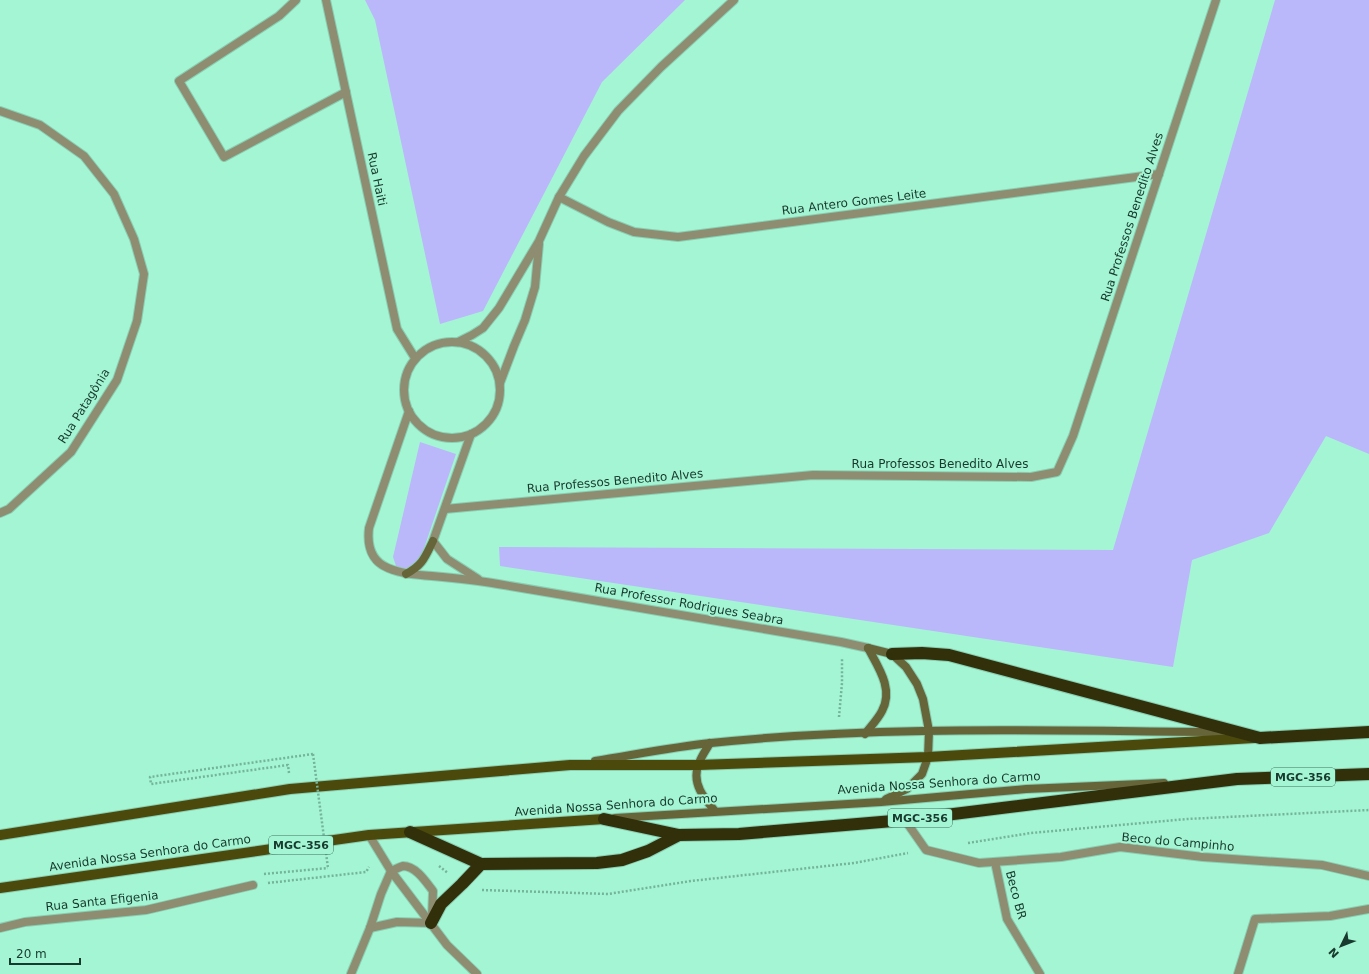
<svg xmlns="http://www.w3.org/2000/svg" width="1369" height="974" viewBox="0 0 1369 974" font-family="'DejaVu Sans',sans-serif">
  <style>
    .green { fill: #bbb7fb }
    .lines { fill: none; stroke-linecap: round; stroke-linejoin: round }
    .service-casing { stroke: #88cfb3; stroke-width: 10 }
    .minor-casing { stroke: #88cfb3; stroke-width: 10 }
    .tertiary-casing { stroke: #88cfb3; stroke-width: 10 }
    .secondary-casing { stroke: #88cfb3; stroke-width: 10 }
    .primary-casing { stroke: #88cfb3; stroke-width: 12 }
    .motorway-casing { stroke: #88cfb3; stroke-width: 14 }
    .path { stroke: #74b49a; stroke-width: 2.5; stroke-dasharray: 2 2; stroke-linecap: butt }
    .service { stroke: #8e8d71; stroke-width: 8 }
    .minor { stroke: #8e8d71; stroke-width: 8 }
    .tertiary { stroke: #8e8d71; stroke-width: 8 }
    .secondary { stroke: #66653a; stroke-width: 8 }
    .primary { stroke: #4b490c; stroke-width: 10 }
    .motorway { stroke: #32300b; stroke-width: 12 }
    .path-bridge { stroke: #74b49a; stroke-width: 2.5; stroke-dasharray: 2 2; stroke-linecap: butt }
    .labels { text-anchor: middle; stroke-width: 4; stroke-linejoin: round; paint-order: stroke }
    .shield { fill: #a4f5d4; stroke: #42715f; stroke-width: 1 }
    .shield-label { font-size: 11px; font-weight: bold; fill: #18392d }
    .street-label { font-size: 12px; fill: #18392d; stroke: #a4f5d4 }
  </style>
  <rect width="100%" height="100%" fill="#a4f5d4"/>
  <g class="green">
    <path d="M 365,0 L 685,0 L 602,82 L 483,311 L 440,324 L 375,20 Z"/>
    <path d="M 1275,0 L 1369,0 L 1369,454 L 1326,436 L 1269,533 L 1192,560 L 1173,667 L 500,566 L 499,547 L 1113,550 Z"/>
    <path d="M 420,442 L 456,454 L 418,566 L 407,571 L 396,566 L 393,557 Z"/>
  </g>
  <g class="lines">
    <g class="service-casing">
      <g id="service">
        <path d="M 296,0 L 279,16 L 179,81 L 224,157 L 346,92"/>
        <path d="M 905,820 L 926,850 L 979,863 L 1061,857 L 1120,847 L 1203,857 L 1322,865 L 1369,876"/>
        <path d="M 995,862 L 1007,919 L 1040,974"/>
        <path d="M 0,928 L 25,922 L 146,910 L 253,885"/>
        <path d="M 1238,974 L 1255,919 L 1330,916 L 1369,909"/>
      </g>
    </g>
    <g class="minor-casing">
      <g id="minor">
        <path d="M 559,197 L 608,222 L 634,232 L 678,237 L 1159,174"/>
        <path d="M 445,509 L 813,475 L 1031,477 L 1057,472 L 1073,436 L 1216,0"/>
        <path d="M 369,835 L 391,871 L 447,945 L 477,974"/>
        <path d="M 370,928 L 397,922 L 431,923"/>
        <path d="M 351,974 L 370,928 L 381,894 L 391,871 C 394,870 399,867 403,866 C 416,866 426,882 433,891 L 432,918"/>
      </g>
    </g>
    <g class="tertiary-casing">
      <g id="tertiary">
        <path d="M 326,0 L 397,329 L 415,358"/>
        <path d="M 0,111 L 40,125 L 84,156 L 114,194 L 134,239 L 144,274 L 137,321 L 117,380 L 71,452 L 9,509 L 0,513"/>
        <path d="M 458,342 L 472,335 L 483,328 L 499,308 L 539,241 L 559,197 L 584,156 L 618,111 L 661,67 L 734,0"/>
        <circle cx="452" cy="390" r="48"/>
        <path d="M 500,383 L 514,346 L 525,320 L 535,287 L 539,244"/>
        <path d="M 409,411 L 369,528 C 367,545 371,561 388,568 C 402,574 417,575 432,576 C 454,578 476,580 498,584 C 613,603 727,623 841,642 L 868,648"/>
        <path d="M 471,434 L 433,541 L 447,559 L 478,579"/>
      </g>
    </g>
    <g class="secondary-casing">
      <g id="secondary">
        <path d="M 406,574 C 423,565 425,557 433,541"/>
        <path d="M 868,648 L 892,654 L 906,667 L 917,684 L 923,699 L 929,731 L 928,757 L 922,774 L 907,789 L 886,799"/>
        <path d="M 865,734 C 871,726 878,719 882,711 C 894,689 878,667 868,648"/>
        <path d="M 710,743 C 706,750 700,758 698,766 C 692,784 704,798 715,811"/>
        <path d="M 595,761 C 633,755 672,747 711,743 C 880,725 1053,731 1224,732"/>
        <path d="M 615,818 L 881,802 L 1026,789 L 1164,783"/>
      </g>
    </g>
    <g class="primary-casing">
      <g id="primary">
        <path d="M 0,835 L 290,789 L 570,765 L 698,765 L 928,757 L 1254,738"/>
        <path d="M 0,888 L 369,835 L 604,819"/>
      </g>
    </g>
    <g class="motorway-casing">
      <g id="motorway">
        <path d="M 892,654 L 922,653 L 949,655 L 1260,738 L 1369,732"/>
        <path d="M 604,819 L 679,835 L 739,834 L 905,820 L 1237,779 L 1369,774"/>
        <path d="M 410,832 L 481,864"/>
        <path d="M 431,923 L 441,904 L 462,884 L 481,864 L 597,863 L 622,860 L 648,851 L 679,835"/>
      </g>
    </g>
    <g class="path">
      <path d="M 839,717 L 842,683 L 842,658"/>
      <path d="M 289,773 L 288,765 L 151,784 L 150,777 L 313,754"/>
      <path d="M 968,843 L 1031,833 L 1187,819 L 1369,810"/>
      <path d="M 439,866 L 448,873"/>
      <path d="M 264,874 L 328,868"/>
      <path d="M 268,883 L 366,872 L 369,867"/>
      <path d="M 482,890 L 608,894 L 691,881 L 854,863 L 908,853"/>
    </g>
    <use href="#service" class="service"/>
    <use href="#minor" class="minor"/>
    <use href="#tertiary" class="tertiary"/>
    <use href="#secondary" class="secondary"/>
    <use href="#primary" class="primary"/>
    <use href="#motorway" class="motorway"/>
    <path class="path-bridge" d="M 313,754 L 328,868"/>
  </g>
  <g class="labels">
    <g class="shield">
      <rect x="1271" y="768" width="64" height="18" rx="3"/>
      <rect x="888" y="809" width="64" height="18" rx="3"/>
      <rect x="269" y="836" width="64" height="18" rx="3"/>
    </g>
    <g class="shield-label">
      <text x="1303" y="781">MGC-356</text>
      <text x="920" y="822">MGC-356</text>
      <text x="301" y="849">MGC-356</text>
    </g>
    <g class="street-label">
      <text transform="translate(377 179) rotate(78)" y="4">Rua Haiti</text>
      <text transform="translate(854 202) rotate(-7)" y="4">Rua Antero Gomes Leite</text>
      <text transform="translate(1132 217) rotate(-72)" y="4">Rua Professos Benedito Alves</text>
      <text transform="translate(84 406) rotate(-58)" y="4">Rua Patagônia</text>
      <text x="940" y="468">Rua Professos Benedito Alves</text>
      <text transform="translate(615 481) rotate(-5)" y="4">Rua Professos Benedito Alves</text>
      <text transform="translate(689 604) rotate(10)" y="4">Rua Professor Rodrigues Seabra</text>
      <text transform="translate(939 783) rotate(-4)" y="4">Avenida Nossa Senhora do Carmo</text>
      <text transform="translate(616 805) rotate(-4)" y="4">Avenida Nossa Senhora do Carmo</text>
      <text transform="translate(1178 842) rotate(5)" y="4">Beco do Campinho</text>
      <text transform="translate(150 853) rotate(-8)" y="4">Avenida Nossa Senhora do Carmo</text>
      <text transform="translate(1016 895) rotate(75)" y="4">Beco BR</text>
      <text transform="translate(102 901) rotate(-6)" y="4">Rua Santa Efigenia</text>
    </g>
  </g>
  <g transform="translate(1341 946) rotate(227)" stroke="#a4f5d4" stroke-width="3" paint-order="stroke">
  <path d="M0-3L7 15L0 10L-7 15Z" fill="#18392d"/>
  <text y="-6" font-size="11" font-weight="bold" text-anchor="middle" fill="#18392d">N</text>
  </g>
  <path d="M10 958v6h70v-6" fill="none" stroke="#18392d" stroke-width="2"/>
  <text x="16" y="958" font-size="12" fill="#18392d" stroke="#a4f5d4" stroke-width="3" paint-order="stroke">20 m</text>
</svg>
